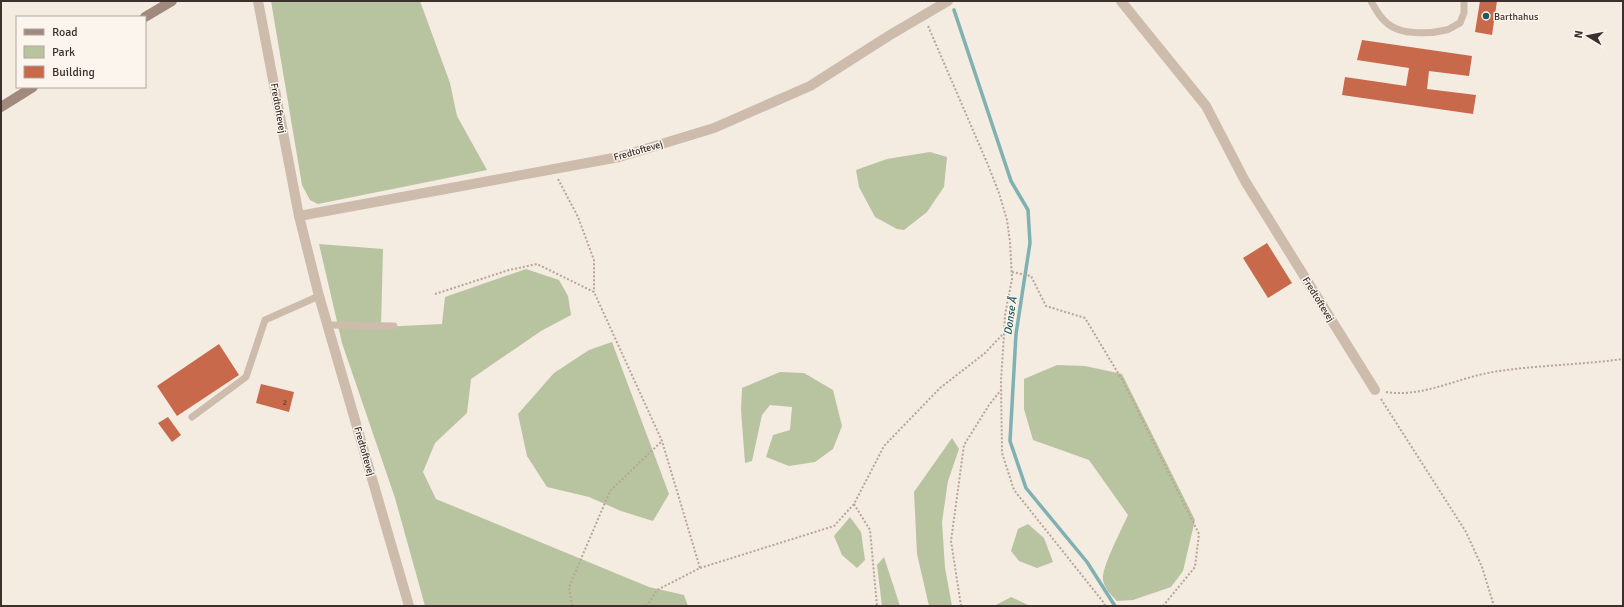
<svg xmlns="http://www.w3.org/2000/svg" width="1624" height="607" viewBox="0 0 1624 607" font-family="Signika,sans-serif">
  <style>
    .green { fill: #b8c4a0 }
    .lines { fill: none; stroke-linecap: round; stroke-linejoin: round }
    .stream { stroke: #7fb0b2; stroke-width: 3.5 }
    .building { fill: #c8694b }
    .path { stroke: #b9a596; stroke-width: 2; stroke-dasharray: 2 2; stroke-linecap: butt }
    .lane { stroke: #cdbbac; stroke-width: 7 }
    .street { stroke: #cdbbac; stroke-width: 10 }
    .secondary { stroke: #a18a7d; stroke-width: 10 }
    .poi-dot { fill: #1f5a5e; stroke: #fbf5ee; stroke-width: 1.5 }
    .labels { text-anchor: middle; stroke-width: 3; stroke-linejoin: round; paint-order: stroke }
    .number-label { font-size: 8px; fill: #5e3e33 }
    .poi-label { font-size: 10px; fill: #3b302b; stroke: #fbf5ee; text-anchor: start }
    .street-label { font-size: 10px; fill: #3b302b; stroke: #fbf5ee }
    .water-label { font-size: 11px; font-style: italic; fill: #1f5a5e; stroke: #fbf5ee }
  </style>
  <rect width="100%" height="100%" fill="#f4ebe1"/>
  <g class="green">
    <path d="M 271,1 L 420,1 L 450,83 L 457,116 L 487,170 L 318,204 L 310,200 L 302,185 Z"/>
    <path d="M 930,152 L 947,157 L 944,187 L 927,212 L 904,230 L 897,229 L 875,217 L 859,187 L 856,170 L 887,159 Z"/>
    <path d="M 319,244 L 383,249 L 381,327 L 442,324 L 445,297 L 526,269 L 559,280 L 568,296 L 571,315 L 541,331 L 471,379 L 467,413 L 435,443 L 423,472 L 436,499 L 649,587 L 684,595 L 688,606 L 425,606 L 395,498 L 342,343 Z"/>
    <path d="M 612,342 L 669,494 L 653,521 L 621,511 L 589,497 L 547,487 L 527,456 L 518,414 L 554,373 L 589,350 Z"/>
    <path d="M 1057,365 L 1085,366 L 1122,374 L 1195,520 L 1183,571 L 1171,587 L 1133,600 L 1117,601 C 1111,595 1105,589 1103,580 C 1101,568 1122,529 1128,515 L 1089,460 L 1033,440 L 1024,409 L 1024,379 Z"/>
    <path d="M 780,372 L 804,373 L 833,390 L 842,426 L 833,449 L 815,462 L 789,466 L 766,457 L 773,435 L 790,430 L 792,407 L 770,405 L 762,415 L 752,461 L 745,463 L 741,410 L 742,388 Z"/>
    <path d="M 952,438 L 959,449 L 948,481 L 942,522 L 945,568 L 952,606 L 929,606 L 917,554 L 914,492 Z"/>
    <path d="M 850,517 L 861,532 L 865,560 L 857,568 L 842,555 L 834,536 Z"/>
    <path d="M 1028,524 L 1044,538 L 1053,562 L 1037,568 L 1019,561 L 1011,551 L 1018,529 Z"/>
    <path d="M 884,557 L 900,606 L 882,606 L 877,565 Z"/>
    <path d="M 1011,597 L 1030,606 L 994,606 Z"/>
  </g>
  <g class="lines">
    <path class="stream" d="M 954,10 L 1011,181 L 1028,210 L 1030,243 L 1016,334 L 1010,441 L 1026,488 L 1087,562 L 1115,606"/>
  </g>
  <g class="building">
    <path d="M 1480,1 L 1497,1 L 1492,35 L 1475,32 Z"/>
    <path d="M 1362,40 L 1472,56 L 1469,76 L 1429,71 L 1427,89 L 1476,95 L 1473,114 L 1342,95 L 1345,77 L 1406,86 L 1409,68 L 1357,60 Z"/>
    <path d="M 1267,243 L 1292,283 L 1268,298 L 1243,258 Z"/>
    <path d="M 219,344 L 239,375 L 177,416 L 157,386 Z"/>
    <path d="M 261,384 L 294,392 L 289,412 L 256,403 Z"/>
    <path d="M 168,417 L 181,435 L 172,442 L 158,423 Z"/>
  </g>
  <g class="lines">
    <g class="path">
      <path d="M 928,26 L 988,165 L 999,193 L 1007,220 L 1010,242 L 1012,279 L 1005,315 L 1004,334 L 1001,381 L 1002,453 L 1014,490 L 1104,603 L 1105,606"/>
      <path d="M 558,179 L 578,217 L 594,260 L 594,292"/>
      <path d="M 1012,272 L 1031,276 L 1046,306 L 1085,318 L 1124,383 L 1199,534 L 1195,567 L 1163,606"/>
      <path d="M 435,294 L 509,270 L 537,264 L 594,292 L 662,441 L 700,568 L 657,590 L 647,606"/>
      <path d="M 1386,392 C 1422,398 1457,378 1493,372 C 1536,365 1580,365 1623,359"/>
      <path d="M 1381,399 L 1466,532 L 1482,567 L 1494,606"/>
      <path d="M 854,504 L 870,530 L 877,606"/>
      <path d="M 700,568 L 834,526 L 854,504 L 884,446 L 940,388 L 985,353 L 1003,334"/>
      <path d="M 572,606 L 569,587 L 610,491 L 662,441"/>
      <path d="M 961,606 L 951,541 L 964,445 L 989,405 L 1001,390"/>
    </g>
    <g class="lane">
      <path d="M 1371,1 C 1376,10 1380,18 1388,24 C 1401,35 1430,34 1446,30 C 1451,29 1455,25 1460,23 L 1464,13 L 1464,1"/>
      <path d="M 329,325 L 394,326"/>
      <path d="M 192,417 L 246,377 L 265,320 L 319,296"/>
    </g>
    <g class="street">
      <path d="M 258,1 L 299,216 L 319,296 L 409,606"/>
      <path d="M 1121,1 L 1206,106 L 1245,181 L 1375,390"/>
      <path d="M 299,216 L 619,157 L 714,128 L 810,86 L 890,35 L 948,1"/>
    </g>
    <g class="secondary">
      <path d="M 145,17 L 172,1"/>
      <path d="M 1,107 L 33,87"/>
    </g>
  </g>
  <circle class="poi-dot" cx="1486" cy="16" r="4"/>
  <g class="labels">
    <g class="number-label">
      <text x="285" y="405">2</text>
    </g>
    <g class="poi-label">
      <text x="1494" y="20">Barthahus</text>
    </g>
    <g class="street-label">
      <text transform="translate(279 108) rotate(80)" y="4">Fredtoftevej</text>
      <text transform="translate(638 150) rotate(-16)" y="4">Fredtoftevej</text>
      <text transform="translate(1319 299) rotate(58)" y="4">Fredtoftevej</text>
      <text transform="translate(365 451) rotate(74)" y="4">Fredtoftevej</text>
    </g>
    <g class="water-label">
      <text transform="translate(1010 316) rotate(-82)" y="4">Donse Å</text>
    </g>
  </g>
  <rect width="1624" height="607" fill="none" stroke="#3b302b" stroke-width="4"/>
  <rect x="16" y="16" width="130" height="72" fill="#fbf5ee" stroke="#aea6a0"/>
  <rect x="24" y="29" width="20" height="6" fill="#a18a7d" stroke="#aea6a0"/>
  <text x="52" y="36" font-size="12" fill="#3b302b">Road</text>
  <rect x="24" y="46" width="20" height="12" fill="#b8c4a0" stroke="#aea6a0"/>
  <text x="52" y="56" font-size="12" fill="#3b302b">Park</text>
  <rect x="24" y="66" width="20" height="12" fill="#c8694b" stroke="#aea6a0"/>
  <text x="52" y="76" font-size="12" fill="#3b302b">Building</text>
  <g transform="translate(1588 36) rotate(280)" stroke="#fbf5ee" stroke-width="3" paint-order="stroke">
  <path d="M0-3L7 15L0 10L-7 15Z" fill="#3b302b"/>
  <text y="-6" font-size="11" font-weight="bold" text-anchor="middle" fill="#3b302b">N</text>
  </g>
</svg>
